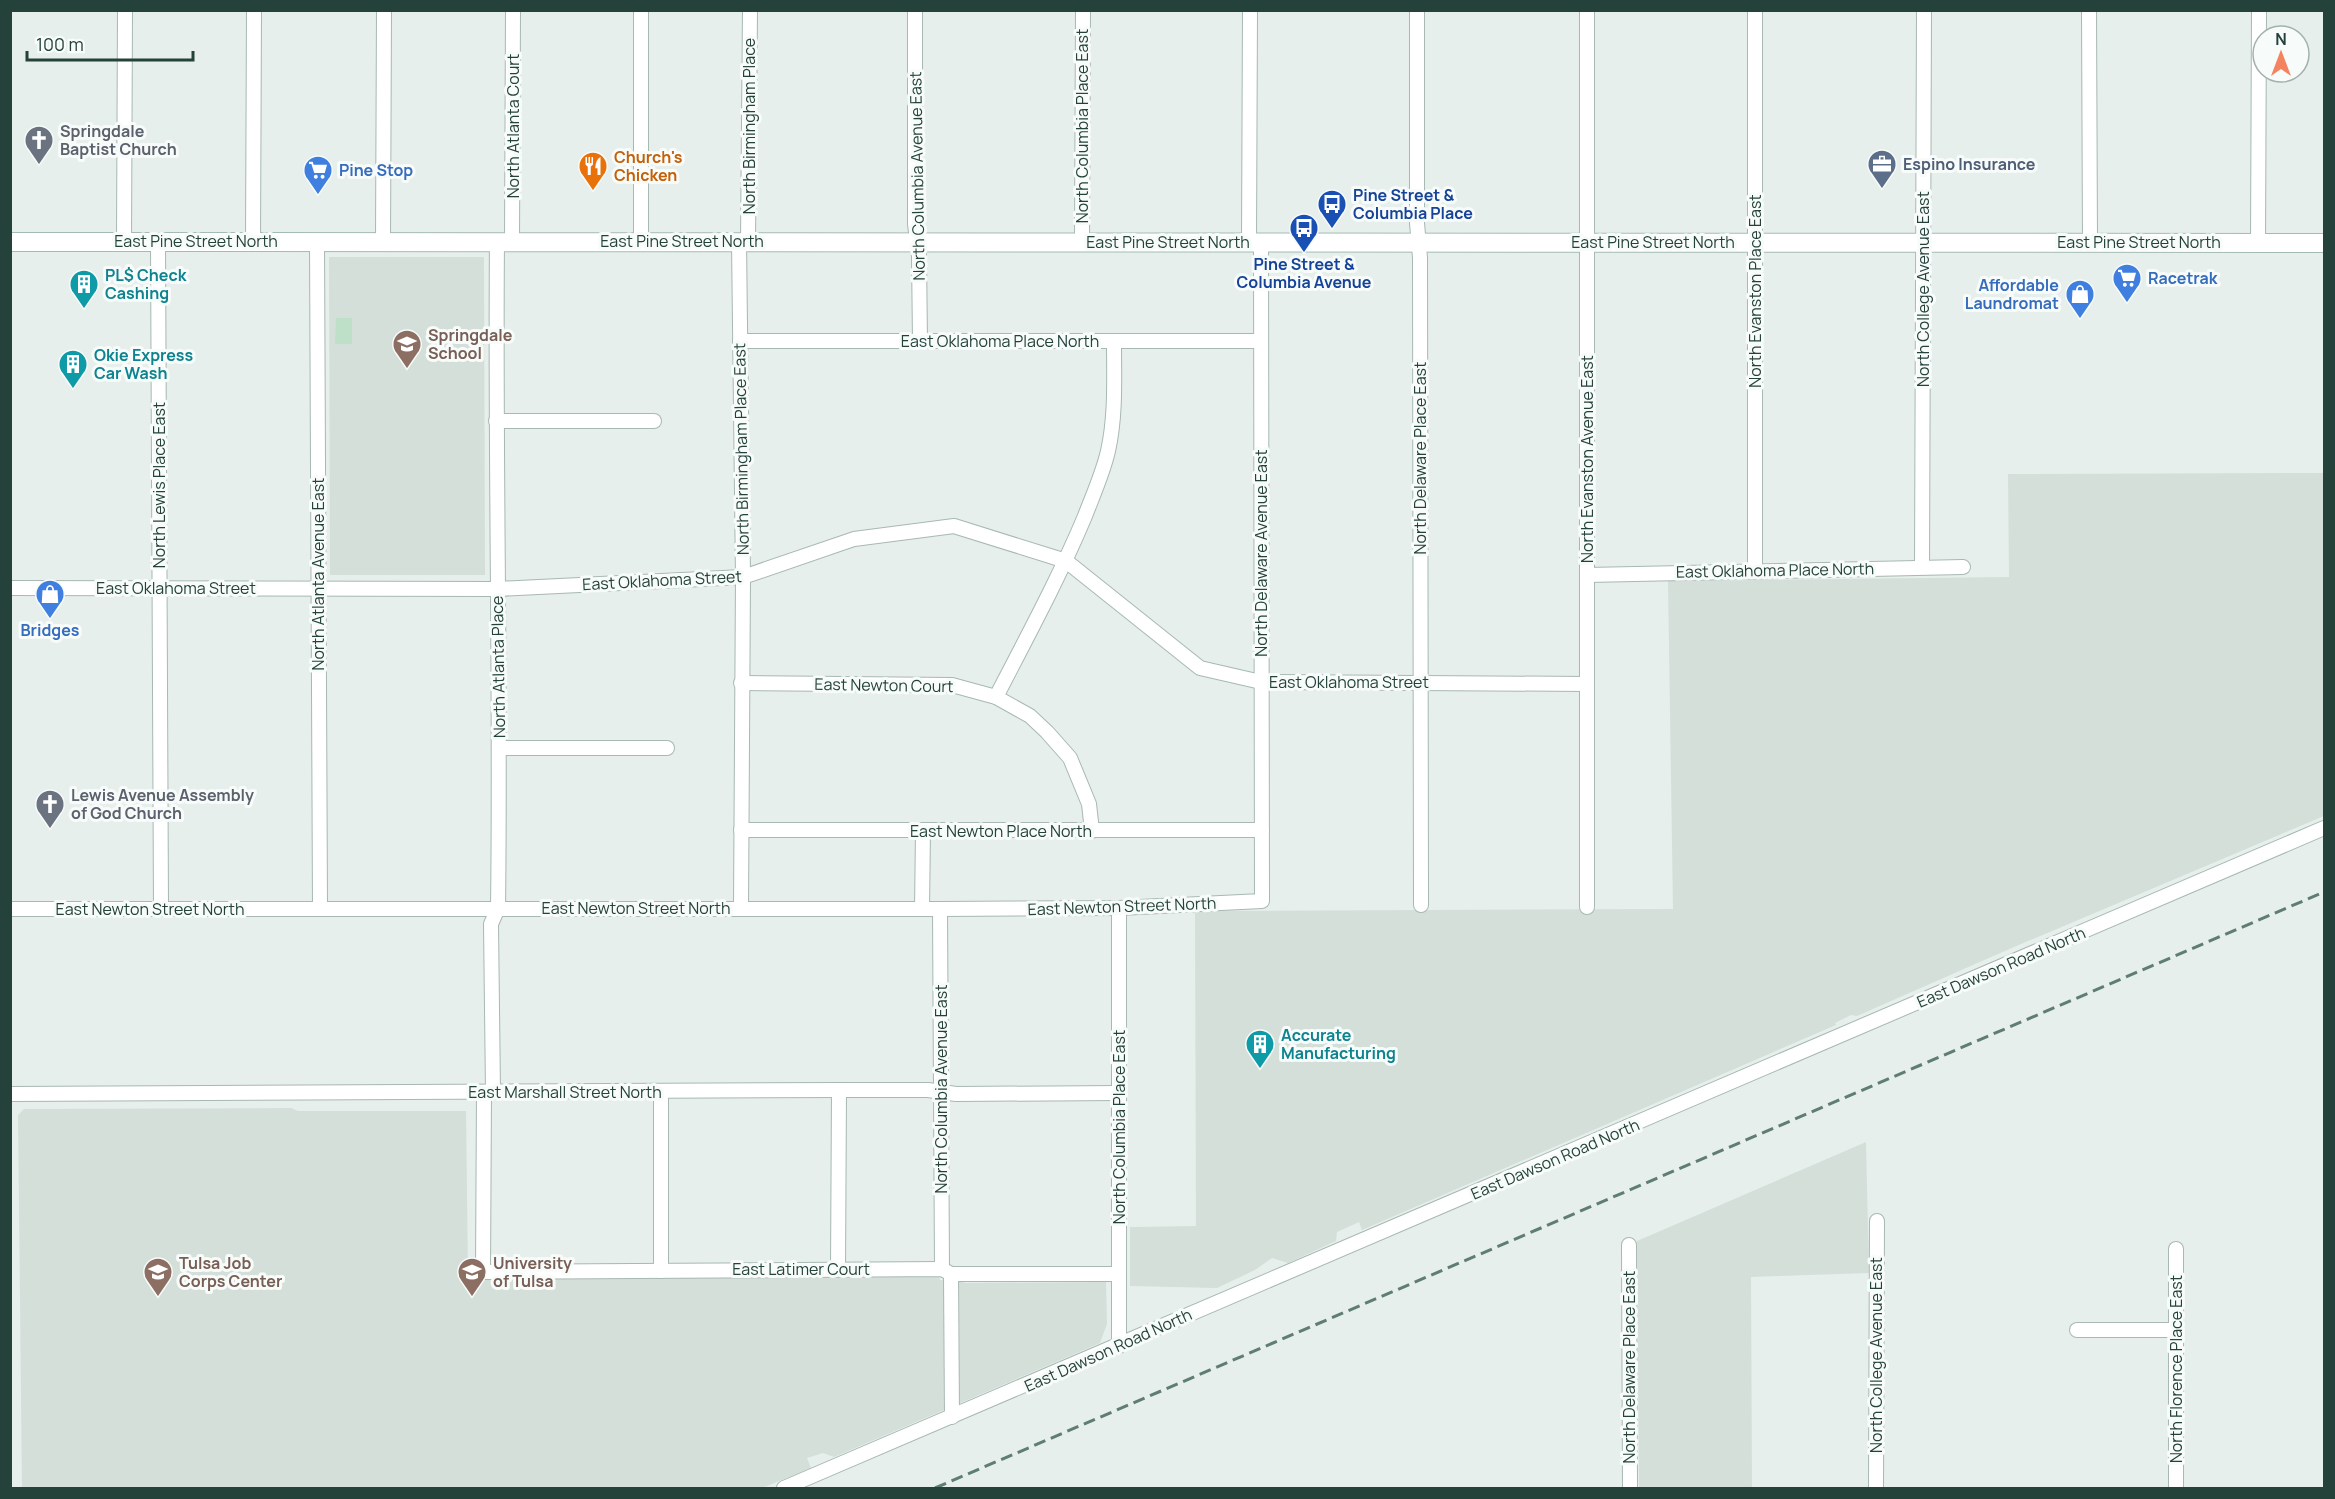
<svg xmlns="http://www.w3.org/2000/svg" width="2335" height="1499" viewBox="0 0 2335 1499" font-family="Manrope,sans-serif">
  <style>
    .built { fill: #d4dfda }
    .green { fill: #bfe0c8 }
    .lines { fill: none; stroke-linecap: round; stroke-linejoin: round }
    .street-casing { stroke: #a8b8b2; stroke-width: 16 }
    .secondary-casing { stroke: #a4bbb3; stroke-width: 20 }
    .street { stroke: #fff; stroke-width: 14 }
    .secondary { stroke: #fff; stroke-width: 18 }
    .rail { stroke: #5f7d75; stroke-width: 3; stroke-dasharray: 12 6; stroke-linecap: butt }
    .labels { text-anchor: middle; stroke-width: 6; stroke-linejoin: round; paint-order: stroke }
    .street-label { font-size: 16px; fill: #24423a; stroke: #f7fbf9 }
    .worship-label { font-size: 16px; font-weight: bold; fill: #5b616d; stroke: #f7fbf9; text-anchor: start }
    .food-label { font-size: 16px; font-weight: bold; fill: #c56008; stroke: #f7fbf9; text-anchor: start }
    .service-label { font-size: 16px; font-weight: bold; fill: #4e5e75; stroke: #f7fbf9; text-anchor: start }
    .shop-label { font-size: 16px; font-weight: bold; fill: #366cbe; stroke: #f7fbf9; text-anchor: start }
    .transit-label { font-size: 16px; font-weight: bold; fill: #164399; stroke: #f7fbf9; text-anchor: start }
    .culture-label { font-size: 16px; font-weight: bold; fill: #0d838f; stroke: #f7fbf9; text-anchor: start }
    .education-label { font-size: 16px; font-weight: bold; fill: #785e54; stroke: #f7fbf9; text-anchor: start }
  </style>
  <rect width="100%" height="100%" fill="#e6efeb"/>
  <g class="built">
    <path d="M 329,257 L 484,257 L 485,575 L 330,575 Z"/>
    <path d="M 2324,473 L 2324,816 L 2014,947 L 1857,1016 L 1851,1015 L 1835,1023 L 1836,1025 L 1362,1230 L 1359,1222 L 1337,1232 L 1336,1241 L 1288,1263 L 1272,1258 L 1255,1270 L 1217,1288 L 1130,1286 L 1130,1227 L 1196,1226 L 1195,911 L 1673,909 L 1668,581 L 2009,577 L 2008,474 Z"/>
    <path d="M 291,1108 L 298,1111 L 466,1111 L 468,1277 L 939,1276 L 940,1280 L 957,1280 L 965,1283 L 1106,1282 L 1107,1324 L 1100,1343 L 834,1457 L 823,1453 L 807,1458 L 811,1468 L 762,1488 L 22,1488 L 18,1115 L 24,1109 Z"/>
    <path d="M 1866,1142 L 1869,1273 L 1751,1277 L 1752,1488 L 1639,1488 L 1637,1241 Z"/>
  </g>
  <path class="green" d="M 336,318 L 352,318 L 352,344 L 335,344 Z"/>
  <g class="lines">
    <g class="street-casing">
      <g id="street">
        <path d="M 641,10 L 641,241"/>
        <path d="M 915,10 L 915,224 L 919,256 L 920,341"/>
        <path d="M 1417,10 L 1417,223 L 1420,258 L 1421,905"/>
        <path d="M 1587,10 L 1587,907"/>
        <path d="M 1755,10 L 1755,571"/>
        <path d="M 2089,10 L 2090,243"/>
        <path d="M 158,241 L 161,909"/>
        <path d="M 253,241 L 254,10"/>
        <path d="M 317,241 L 320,908"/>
        <path d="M 383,241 L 384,10"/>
        <path d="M 512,241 L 513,10"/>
        <path d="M 739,241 L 743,577 L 741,908"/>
        <path d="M 748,241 L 750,10"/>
        <path d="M 1082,241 L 1083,10"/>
        <path d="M 1249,241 L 1250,10"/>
        <path d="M 124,242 L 125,10"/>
        <path d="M 2258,242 L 2259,10"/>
        <path d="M 740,341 L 1260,341"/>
        <path d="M 496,421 L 654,421"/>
        <path d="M 1922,567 L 1924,10"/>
        <path d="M 1587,575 L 1963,567"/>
        <path d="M 10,588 L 497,589 L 743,577 L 854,539 L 954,526 L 1066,561 L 1200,668 L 1261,682 L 1587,684"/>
        <path d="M 741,683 L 952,685 L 996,697 L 1030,716 L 1047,732 L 1070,758 L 1089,804 L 1092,831"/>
        <path d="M 996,697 C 1027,637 1059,578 1085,516 C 1093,495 1103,473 1108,451 C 1116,415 1114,378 1114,341"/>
        <path d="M 500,748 L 667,748"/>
        <path d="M 741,830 L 1262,830"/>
        <path d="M 1119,908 L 1119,1346"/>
        <path d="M 10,909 L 940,909 L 1119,908 L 1262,901 L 1261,242"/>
        <path d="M 922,909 L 923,831"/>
        <path d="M 940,909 L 942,1269"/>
        <path d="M 661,1091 L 661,1271"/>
        <path d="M 484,1092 L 483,1272 L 942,1269 L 951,1274 L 1119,1274"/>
        <path d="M 493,1092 L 491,924 L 498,908 C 501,686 495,463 497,241"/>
        <path d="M 10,1094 L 839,1090 L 928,1090 L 956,1094 L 1119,1093"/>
        <path d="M 1629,1245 L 1630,1488"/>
        <path d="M 2176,1249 L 2176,1488"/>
        <path d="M 838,1269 L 839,1090"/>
        <path d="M 951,1274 L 952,1417"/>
        <path d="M 2077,1330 L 2176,1330"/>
        <path d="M 784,1488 L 2324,828"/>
        <path d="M 1876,1488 L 1877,1221"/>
      </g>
    </g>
    <g class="secondary-casing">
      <path id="secondary" d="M 10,242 L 2324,243"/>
    </g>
    <use href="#street" class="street"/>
    <use href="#secondary" class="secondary"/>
    <path class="rail" d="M 935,1488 L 2324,892"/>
  </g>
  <defs>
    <g id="church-pin" transform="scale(1.5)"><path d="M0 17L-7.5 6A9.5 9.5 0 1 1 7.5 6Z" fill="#6b7280" stroke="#f7fbf9"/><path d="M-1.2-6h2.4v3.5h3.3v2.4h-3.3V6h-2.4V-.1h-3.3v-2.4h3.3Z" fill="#fff"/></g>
    <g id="office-pin" transform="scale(1.5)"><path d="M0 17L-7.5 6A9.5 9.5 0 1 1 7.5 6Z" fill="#5c6f8a" stroke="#f7fbf9"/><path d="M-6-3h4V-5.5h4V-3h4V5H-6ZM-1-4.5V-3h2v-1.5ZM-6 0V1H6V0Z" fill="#fff"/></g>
    <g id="restaurant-pin" transform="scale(1.5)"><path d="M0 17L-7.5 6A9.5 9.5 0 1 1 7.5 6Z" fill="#e8710a" stroke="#f7fbf9"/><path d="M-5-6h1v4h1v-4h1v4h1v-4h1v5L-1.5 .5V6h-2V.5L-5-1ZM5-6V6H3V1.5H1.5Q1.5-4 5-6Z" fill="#fff"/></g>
    <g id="supermarket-pin" transform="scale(1.5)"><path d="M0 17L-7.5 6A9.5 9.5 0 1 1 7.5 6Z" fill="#3f7fe0" stroke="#f7fbf9"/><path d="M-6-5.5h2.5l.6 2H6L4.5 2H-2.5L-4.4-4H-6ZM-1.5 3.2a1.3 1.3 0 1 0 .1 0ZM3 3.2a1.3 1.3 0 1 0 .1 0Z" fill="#fff"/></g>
    <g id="bus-pin" transform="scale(1.5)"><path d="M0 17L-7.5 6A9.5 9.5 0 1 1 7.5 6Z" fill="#1a4fb4" stroke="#f7fbf9"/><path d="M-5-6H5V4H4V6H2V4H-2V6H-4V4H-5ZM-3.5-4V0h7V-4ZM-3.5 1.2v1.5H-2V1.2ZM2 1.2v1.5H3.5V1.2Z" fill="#fff"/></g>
    <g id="building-pin" transform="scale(1.5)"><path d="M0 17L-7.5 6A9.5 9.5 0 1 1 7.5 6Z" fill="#0f9aa8" stroke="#f7fbf9"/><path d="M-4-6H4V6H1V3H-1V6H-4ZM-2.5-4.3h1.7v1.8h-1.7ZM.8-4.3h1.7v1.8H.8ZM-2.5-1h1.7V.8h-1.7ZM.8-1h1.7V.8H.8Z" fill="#fff"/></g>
    <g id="shop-pin" transform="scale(1.5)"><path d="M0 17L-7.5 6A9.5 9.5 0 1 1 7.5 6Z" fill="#3f7fe0" stroke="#f7fbf9"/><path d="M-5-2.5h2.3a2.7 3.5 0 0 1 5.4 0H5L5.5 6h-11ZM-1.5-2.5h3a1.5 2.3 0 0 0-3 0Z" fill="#fff"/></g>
    <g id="school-pin" transform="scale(1.5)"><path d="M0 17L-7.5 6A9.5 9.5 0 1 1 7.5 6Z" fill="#8d6e63" stroke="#f7fbf9"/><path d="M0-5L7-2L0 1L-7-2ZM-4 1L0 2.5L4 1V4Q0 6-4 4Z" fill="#fff"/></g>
    <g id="university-pin" transform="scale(1.5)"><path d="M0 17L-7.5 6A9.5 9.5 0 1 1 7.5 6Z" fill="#8d6e63" stroke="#f7fbf9"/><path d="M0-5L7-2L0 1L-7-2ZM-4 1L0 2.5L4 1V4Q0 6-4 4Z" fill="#fff"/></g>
  </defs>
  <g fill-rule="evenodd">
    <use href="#church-pin" x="39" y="140"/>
    <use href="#office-pin" x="1882" y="164"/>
    <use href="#restaurant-pin" x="593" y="166"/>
    <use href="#supermarket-pin" x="318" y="170"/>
    <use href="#bus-pin" x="1332" y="204"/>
    <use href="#bus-pin" x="1304" y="228"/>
    <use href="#supermarket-pin" x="2127" y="278"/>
    <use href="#building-pin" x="84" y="284"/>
    <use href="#shop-pin" x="2080" y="294"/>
    <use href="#school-pin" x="407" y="344"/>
    <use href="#building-pin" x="73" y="364"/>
    <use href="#shop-pin" x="50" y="594"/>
    <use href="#church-pin" x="50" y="804"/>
    <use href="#building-pin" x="1260" y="1044"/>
    <use href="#university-pin" x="158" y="1272"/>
    <use href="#university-pin" x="472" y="1272"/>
  </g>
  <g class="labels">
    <g class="street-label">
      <text transform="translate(513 126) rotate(-90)" y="6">North Atlanta Court</text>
      <text transform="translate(749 126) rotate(-90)" y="6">North Birmingham Place</text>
      <text transform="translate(1082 126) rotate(-90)" y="6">North Columbia Place East</text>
      <text transform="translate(917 176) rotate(-91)" y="6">North Columbia Avenue East</text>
      <text x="196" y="247">East Pine Street North</text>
      <text x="682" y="247">East Pine Street North</text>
      <text x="1168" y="248">East Pine Street North</text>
      <text x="1653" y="248">East Pine Street North</text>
      <text x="2139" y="248">East Pine Street North</text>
      <text transform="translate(1923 289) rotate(-90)" y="6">North College Avenue East</text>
      <text transform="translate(1755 291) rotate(-90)" y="6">North Evanston Place East</text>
      <text x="1000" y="347">East Oklahoma Place North</text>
      <text transform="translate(741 449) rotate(-91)" y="6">North Birmingham Place East</text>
      <text transform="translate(1420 458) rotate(-90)" y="6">North Delaware Place East</text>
      <text transform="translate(1587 459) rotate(-90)" y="6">North Evanston Avenue East</text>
      <text transform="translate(159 485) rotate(-90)" y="6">North Lewis Place East</text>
      <text transform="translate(1261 553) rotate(-90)" y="6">North Delaware Avenue East</text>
      <text transform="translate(1775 570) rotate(-1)" y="6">East Oklahoma Place North</text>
      <text transform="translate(318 574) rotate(-90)" y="6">North Atlanta Avenue East</text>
      <text transform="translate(662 580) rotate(-3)" y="6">East Oklahoma Street</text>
      <text x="176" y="594">East Oklahoma Street</text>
      <text transform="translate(498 667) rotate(-91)" y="6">North Atlanta Place</text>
      <text x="1349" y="688">East Oklahoma Street</text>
      <text transform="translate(884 685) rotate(1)" y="6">East Newton Court</text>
      <text x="1001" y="837">East Newton Place North</text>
      <text transform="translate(1122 906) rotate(-2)" y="6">East Newton Street North</text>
      <text x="636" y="914">East Newton Street North</text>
      <text x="150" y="915">East Newton Street North</text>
      <text transform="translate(2001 967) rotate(-23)" y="6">East Dawson Road North</text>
      <text transform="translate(941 1089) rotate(-90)" y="6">North Columbia Avenue East</text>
      <text x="565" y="1098">East Marshall Street North</text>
      <text transform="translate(1119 1127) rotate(-90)" y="6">North Columbia Place East</text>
      <text transform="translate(1555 1159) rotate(-23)" y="6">East Dawson Road North</text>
      <text x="801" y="1275">East Latimer Court</text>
      <text transform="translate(1108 1350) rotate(-24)" y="6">East Dawson Road North</text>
      <text transform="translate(1876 1355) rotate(-90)" y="6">North College Avenue East</text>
      <text transform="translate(1629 1367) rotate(-90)" y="6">North Delaware Place East</text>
      <text transform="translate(2176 1369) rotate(-90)" y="6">North Florence Place East</text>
    </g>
    <g class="worship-label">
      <text x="60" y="137">Springdale<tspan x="60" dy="18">Baptist Church</tspan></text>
      <text x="71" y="801">Lewis Avenue Assembly<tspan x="71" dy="18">of God Church</tspan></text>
    </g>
    <g class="food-label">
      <text x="614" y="163">Church's<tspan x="614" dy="18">Chicken</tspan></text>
    </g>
    <g class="service-label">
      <text x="1903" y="170">Espino Insurance</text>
    </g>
    <g class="shop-label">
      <text x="339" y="176">Pine Stop</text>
      <text x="2148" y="284">Racetrak</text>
      <text x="2059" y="291" text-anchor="end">Affordable<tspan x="2059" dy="18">Laundromat</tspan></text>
      <text x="50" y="636" text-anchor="middle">Bridges</text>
    </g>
    <g class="transit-label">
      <text x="1353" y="201">Pine Street &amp;<tspan x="1353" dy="18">Columbia Place</tspan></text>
      <text x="1304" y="270" text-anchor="middle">Pine Street &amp;<tspan x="1304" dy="18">Columbia Avenue</tspan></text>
    </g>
    <g class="culture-label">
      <text x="105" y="281">PL$ Check<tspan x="105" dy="18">Cashing</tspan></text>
      <text x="94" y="361">Okie Express<tspan x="94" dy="18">Car Wash</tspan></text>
      <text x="1281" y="1041">Accurate<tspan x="1281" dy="18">Manufacturing</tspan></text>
    </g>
    <g class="education-label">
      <text x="428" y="341">Springdale<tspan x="428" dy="18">School</tspan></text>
      <text x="179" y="1269">Tulsa Job<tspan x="179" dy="18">Corps Center</tspan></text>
      <text x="493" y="1269">University<tspan x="493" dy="18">of Tulsa</tspan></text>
    </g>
  </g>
  <rect width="2335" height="1499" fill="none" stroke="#24423a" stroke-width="24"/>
  <g transform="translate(2281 54)"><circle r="28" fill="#f7fbf9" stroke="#a3b1ad" stroke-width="1.5"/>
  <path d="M0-4.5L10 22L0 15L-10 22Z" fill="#f4845f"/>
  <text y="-9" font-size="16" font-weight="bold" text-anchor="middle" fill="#24423a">N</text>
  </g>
  <path d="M27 51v9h166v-9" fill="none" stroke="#24423a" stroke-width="3"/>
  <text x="36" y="51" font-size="18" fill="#24423a" stroke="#f7fbf9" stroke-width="4.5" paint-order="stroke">100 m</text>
</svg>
